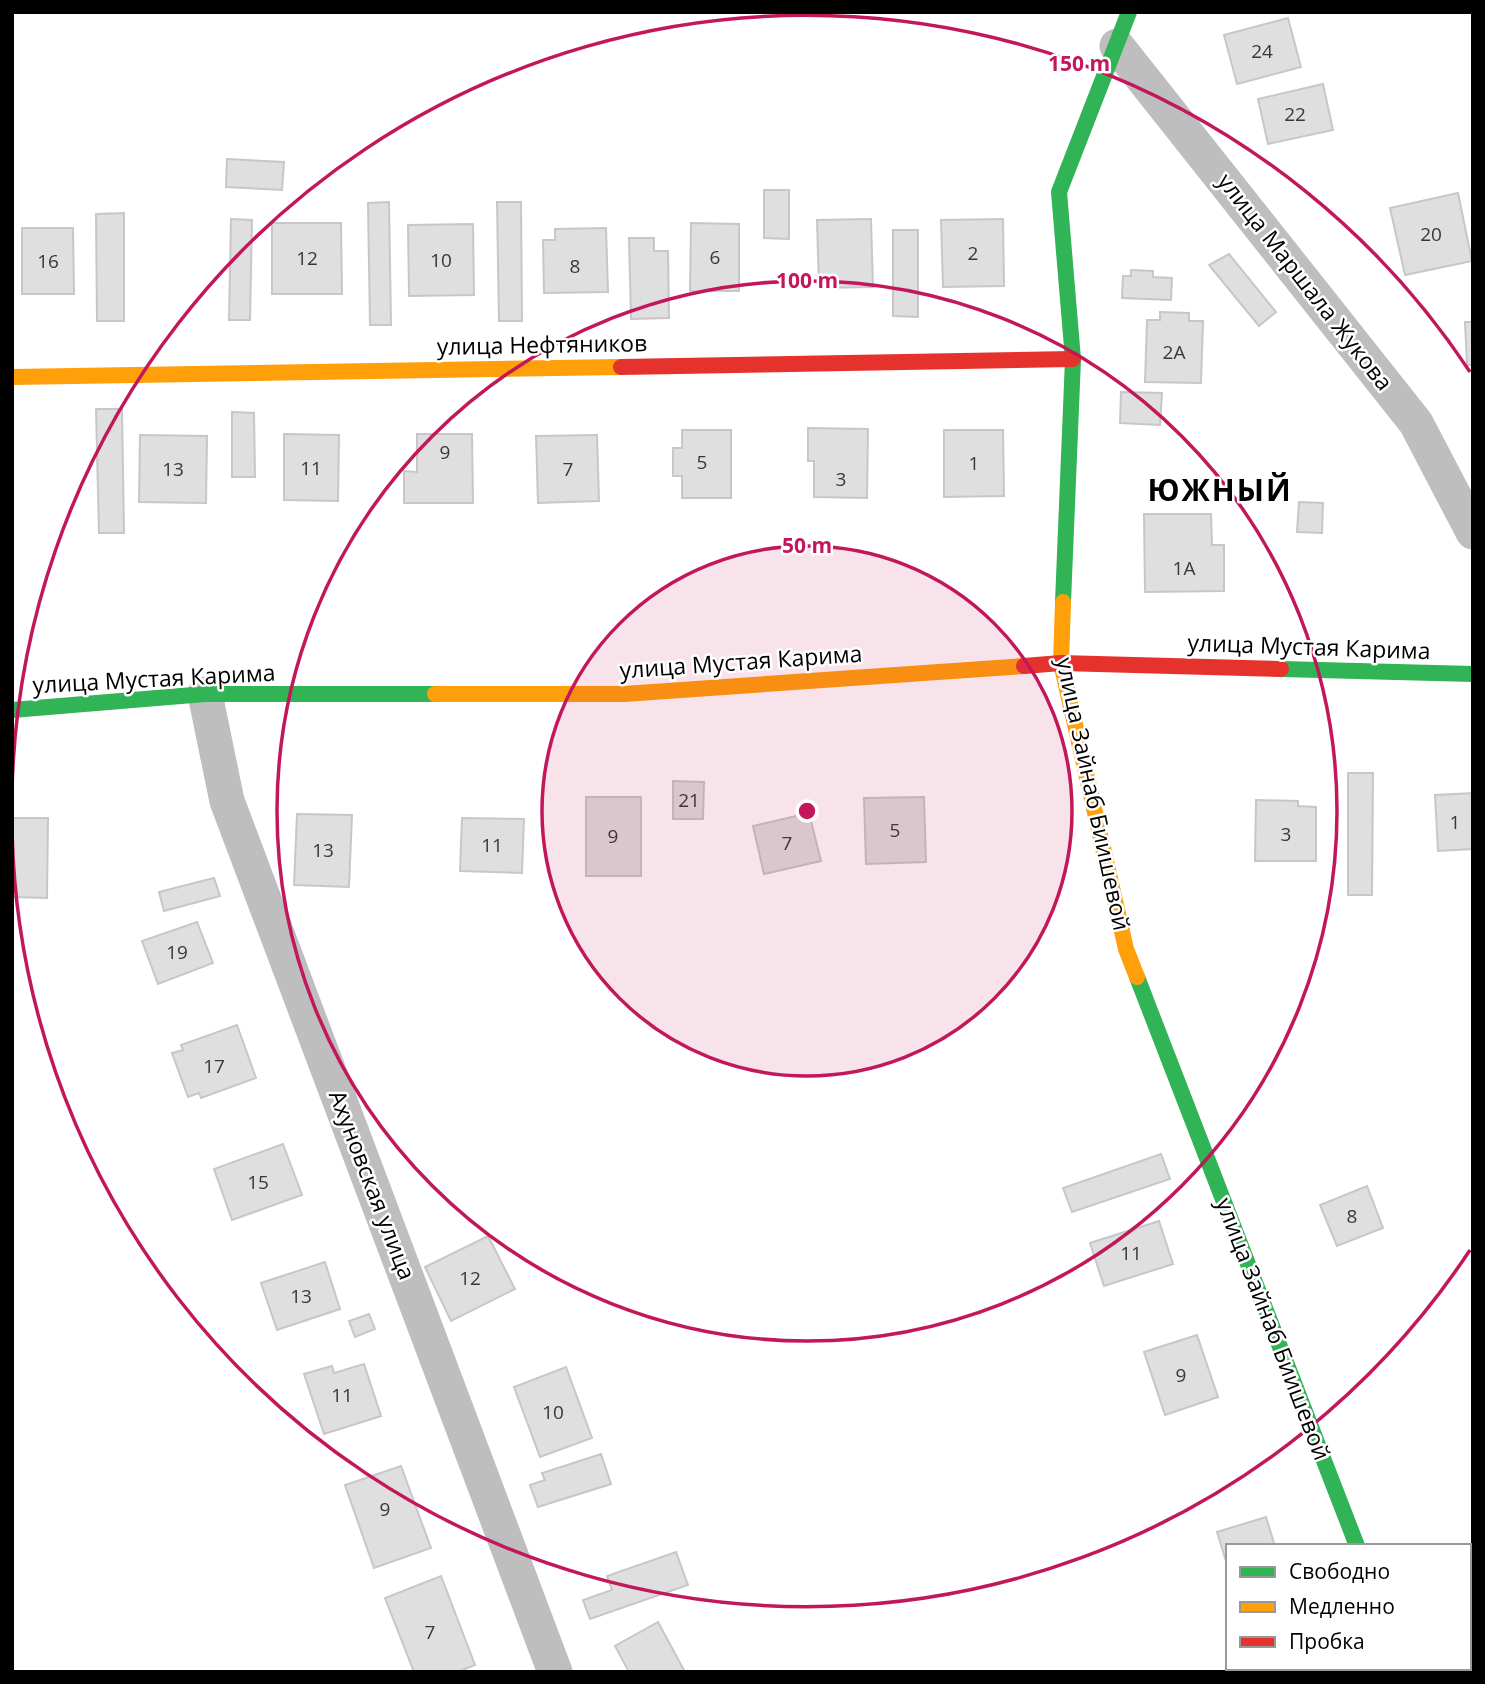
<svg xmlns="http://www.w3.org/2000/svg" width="1485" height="1684" viewBox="0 0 1485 1684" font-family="'Open Sans',sans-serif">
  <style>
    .building { fill: #dfdfdf; stroke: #c7c7c7; stroke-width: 2 }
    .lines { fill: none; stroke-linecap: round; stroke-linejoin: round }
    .street { stroke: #bebebe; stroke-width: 35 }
    .fast { stroke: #30b455; stroke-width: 16 }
    .slow { stroke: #ff9f0a; stroke-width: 16 }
    .jam { stroke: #e5322d; stroke-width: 16 }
    .ring { fill: none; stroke: #c2185b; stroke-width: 3.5 }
    .labels { text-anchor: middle; stroke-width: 5; stroke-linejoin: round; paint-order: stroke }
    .number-label { font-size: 19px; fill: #383838 }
    .street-label { font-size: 23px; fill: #000; stroke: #fff }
    .district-label { font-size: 30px; font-weight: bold; letter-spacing: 2px; fill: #000; stroke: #fff }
    .centre { fill: #c2185b; stroke: #fff; stroke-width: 3.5 }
    .ring-label { font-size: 21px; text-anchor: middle; font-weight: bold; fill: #c2185b; stroke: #fff; stroke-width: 5; stroke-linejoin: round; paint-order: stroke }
  </style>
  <rect width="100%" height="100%" fill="#fff"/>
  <g class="building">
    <path d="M 1288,18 L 1301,67 L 1237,84 L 1224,35 Z"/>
    <path d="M 1323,84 L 1333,130 L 1268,144 L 1258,99 Z"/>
    <path d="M 227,159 L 284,162 L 282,190 L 226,187 Z"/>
    <path d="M 764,190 L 789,190 L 789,239 L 764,238 Z"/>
    <path d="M 1458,193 L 1472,261 L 1405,275 L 1390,208 Z"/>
    <path d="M 389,202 L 391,325 L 370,325 L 368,203 Z"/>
    <path d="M 497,202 L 521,202 L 522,321 L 499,321 Z"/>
    <path d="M 124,213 L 124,321 L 97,321 L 96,214 Z"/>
    <path d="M 231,219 L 252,220 L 250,320 L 229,320 Z"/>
    <path d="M 871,219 L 873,287 L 819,288 L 817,220 Z"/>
    <path d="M 1003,219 L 1004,286 L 943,287 L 941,220 Z"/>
    <path d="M 272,223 L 341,223 L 342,294 L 272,294 Z"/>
    <path d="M 691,223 L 739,224 L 739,291 L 690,291 Z"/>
    <path d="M 473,224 L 474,295 L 409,296 L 408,225 Z"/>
    <path d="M 22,228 L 73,228 L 74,294 L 22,294 Z"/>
    <path d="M 606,228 L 608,292 L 544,293 L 543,240 L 555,240 L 555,229 Z"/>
    <path d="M 893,230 L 918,230 L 918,317 L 893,316 Z"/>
    <path d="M 629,238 L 654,238 L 654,251 L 668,251 L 669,318 L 631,319 Z"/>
    <path d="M 1229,254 L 1276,312 L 1259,326 L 1209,265 Z"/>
    <path d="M 1131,270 L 1153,271 L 1153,277 L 1172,278 L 1171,300 L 1122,298 L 1123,276 L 1131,276 Z"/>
    <path d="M 1160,312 L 1189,313 L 1189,321 L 1203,321 L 1201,383 L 1145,382 L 1147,320 L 1160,320 Z"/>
    <path d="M 1465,322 L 1473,322 L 1473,365 L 1467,365 Z"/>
    <path d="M 1121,392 L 1162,393 L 1160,425 L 1120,423 Z"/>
    <path d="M 96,409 L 122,409 L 124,533 L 99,533 Z"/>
    <path d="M 232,412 L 254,413 L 255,477 L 232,477 Z"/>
    <path d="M 808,428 L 868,429 L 867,498 L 814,497 L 814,461 L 808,461 Z"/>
    <path d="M 682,430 L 731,430 L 731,498 L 682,498 L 682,476 L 673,476 L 673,448 L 682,448 Z"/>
    <path d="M 944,430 L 1003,430 L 1004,496 L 944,497 Z"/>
    <path d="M 284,434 L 339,435 L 338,501 L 284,500 Z"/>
    <path d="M 417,434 L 472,434 L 473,503 L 404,503 L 404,471 L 417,472 Z"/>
    <path d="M 140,435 L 207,436 L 206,503 L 139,502 Z"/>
    <path d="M 597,435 L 599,501 L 538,503 L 536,436 Z"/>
    <path d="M 1299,502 L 1323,503 L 1322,533 L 1297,532 Z"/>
    <path d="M 1144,514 L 1211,514 L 1212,545 L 1224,545 L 1224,591 L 1145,592 Z"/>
    <path d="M 1348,773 L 1373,773 L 1372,895 L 1348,895 Z"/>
    <path d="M 673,781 L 704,782 L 703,819 L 673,819 Z"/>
    <path d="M 1473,793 L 1473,849 L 1438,851 L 1435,795 Z"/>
    <rect x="586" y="797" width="55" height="79"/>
    <path d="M 924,797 L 926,862 L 866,864 L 864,798 Z"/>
    <path d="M 1256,800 L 1298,801 L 1298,806 L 1316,807 L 1316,861 L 1255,861 Z"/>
    <path d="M 809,813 L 821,861 L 764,874 L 753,826 Z"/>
    <path d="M 297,814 L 352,815 L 349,887 L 294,885 Z"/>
    <path d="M 12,818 L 48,818 L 47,898 L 12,897 Z"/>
    <path d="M 462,818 L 524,819 L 522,873 L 460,871 Z"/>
    <path d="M 214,878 L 220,896 L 164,911 L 159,892 Z"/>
    <path d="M 197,922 L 213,963 L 158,984 L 142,941 Z"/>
    <path d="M 237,1025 L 256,1078 L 201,1098 L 199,1093 L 188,1097 L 172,1053 L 183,1050 L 181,1045 Z"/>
    <path d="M 283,1144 L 302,1195 L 232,1220 L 214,1169 Z"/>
    <path d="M 1161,1154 L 1170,1179 L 1072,1212 L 1063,1188 Z"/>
    <path d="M 1367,1186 L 1383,1228 L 1337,1246 L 1320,1205 Z"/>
    <path d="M 1159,1221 L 1173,1264 L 1104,1286 L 1090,1243 Z"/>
    <path d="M 488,1236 L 515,1289 L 451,1321 L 425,1267 Z"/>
    <path d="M 325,1262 L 340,1309 L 277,1330 L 261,1283 Z"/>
    <path d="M 369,1314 L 375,1329 L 355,1337 L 349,1321 Z"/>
    <path d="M 1197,1335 L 1218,1397 L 1165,1415 L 1144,1352 Z"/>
    <path d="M 364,1364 L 381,1416 L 324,1434 L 304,1374 L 332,1366 L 334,1373 Z"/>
    <path d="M 566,1367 L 592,1438 L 540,1457 L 514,1387 Z"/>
    <path d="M 601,1454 L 611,1484 L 538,1507 L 530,1485 L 545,1480 L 542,1473 Z"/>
    <path d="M 401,1466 L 431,1548 L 374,1568 L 345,1485 Z"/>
    <path d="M 1266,1517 L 1275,1546 L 1228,1546 L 1228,1568 L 1217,1532 Z"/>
    <path d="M 676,1552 L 688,1585 L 590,1619 L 583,1600 L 612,1590 L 607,1576 Z"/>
    <path d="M 441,1576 L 475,1665 L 458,1672 L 414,1672 L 385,1598 Z"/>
    <path d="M 658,1622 L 685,1672 L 629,1672 L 615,1646 Z"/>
  </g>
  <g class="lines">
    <g class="street">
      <path d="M 1117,46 L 1416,423 L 1473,532"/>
      <path d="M 205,694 L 227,801 L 555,1672"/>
      <path d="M 1404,1668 L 1405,1672"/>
    </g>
    <g class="fast">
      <path d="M 1063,602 L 1073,359 L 1059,192 L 1129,12"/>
      <path d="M 1281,669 L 1473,674"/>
      <path d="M 12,710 L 205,694 L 435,694"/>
      <path d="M 1137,977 L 1357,1546"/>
    </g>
    <g class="slow">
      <path d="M 12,377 L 621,367"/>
      <path d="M 1063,602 L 1061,663 L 1126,949 L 1137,977"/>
      <path d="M 435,694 L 624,694 L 1024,666"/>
    </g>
    <g class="jam">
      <path d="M 621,367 L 1073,359"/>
      <path d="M 1024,666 L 1061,663 L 1281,669"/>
    </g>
  </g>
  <circle cx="807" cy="811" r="265" fill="#c2185b" fill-opacity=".12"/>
  <g class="ring">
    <circle cx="807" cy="811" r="265"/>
    <circle cx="807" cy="811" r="530"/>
    <path d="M1470 1250A795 795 0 0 1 12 832M12 790A795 795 0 0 1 1470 372"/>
  </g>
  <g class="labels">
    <g class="number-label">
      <text x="1262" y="58">24</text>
      <text x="1295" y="121">22</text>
      <text x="1431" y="241">20</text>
      <text x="973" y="260">2</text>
      <text x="715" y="264">6</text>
      <text x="307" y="265">12</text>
      <text x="441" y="267">10</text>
      <text x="48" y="268">16</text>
      <text x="575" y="273">8</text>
      <text x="1174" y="359">2А</text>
      <text x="445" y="459">9</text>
      <text x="702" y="469">5</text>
      <text x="974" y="470">1</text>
      <text x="311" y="475">11</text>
      <text x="173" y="476">13</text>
      <text x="568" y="476">7</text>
      <text x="841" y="486">3</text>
      <text x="1184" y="575">1А</text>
      <text x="689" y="807">21</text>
      <text x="1455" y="829">1</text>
      <text x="895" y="837">5</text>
      <text x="1286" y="841">3</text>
      <text x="613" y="843">9</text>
      <text x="787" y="850">7</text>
      <text x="492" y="852">11</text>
      <text x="323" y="857">13</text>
      <text x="177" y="959">19</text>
      <text x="214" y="1073">17</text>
      <text x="258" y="1189">15</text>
      <text x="1352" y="1223">8</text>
      <text x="1131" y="1260">11</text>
      <text x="470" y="1285">12</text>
      <text x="301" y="1303">13</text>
      <text x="1181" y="1382">9</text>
      <text x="342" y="1402">11</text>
      <text x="553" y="1419">10</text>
      <text x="385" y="1516">9</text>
      <text x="430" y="1639">7</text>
    </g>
    <g class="street-label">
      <text transform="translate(1305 282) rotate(52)" y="8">улица Маршала Жукова</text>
      <text transform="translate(542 345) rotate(-1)" y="8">улица Нефтяников</text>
      <text transform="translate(1309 647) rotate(2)" y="8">улица Мустая Карима</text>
      <text transform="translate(741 662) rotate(-4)" y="8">улица Мустая Карима</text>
      <text transform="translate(154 679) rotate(-3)" y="8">улица Мустая Карима</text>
      <text transform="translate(1093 794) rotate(78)" y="8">улица Зайнаб Биишевой</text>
      <text transform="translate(372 1185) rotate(69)" y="8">Ахуновская улица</text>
      <text transform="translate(1273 1329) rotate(69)" y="8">улица Зайнаб Биишевой</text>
    </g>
    <g class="district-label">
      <text x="1220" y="501">ЮЖНЫЙ</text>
    </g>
  </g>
  <circle cx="807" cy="811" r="10" class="centre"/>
  <g class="ring-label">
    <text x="1079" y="71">150 m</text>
    <text x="807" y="288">100 m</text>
    <text x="807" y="553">50 m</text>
  </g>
  <rect width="1485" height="1684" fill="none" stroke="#000000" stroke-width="28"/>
  <rect x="1226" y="1544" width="245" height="126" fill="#ffffff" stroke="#999999" stroke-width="2"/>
  <rect x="1240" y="1567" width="35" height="10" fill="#30b455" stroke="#999999" stroke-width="2"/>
  <text x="1289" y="1579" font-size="21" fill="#000000">Свободно</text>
  <rect x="1240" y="1602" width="35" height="10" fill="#ff9f0a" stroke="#999999" stroke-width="2"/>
  <text x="1289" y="1614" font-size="21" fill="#000000">Медленно</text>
  <rect x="1240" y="1637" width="35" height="10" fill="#e5322d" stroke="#999999" stroke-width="2"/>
  <text x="1289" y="1649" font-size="21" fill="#000000">Пробка</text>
</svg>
